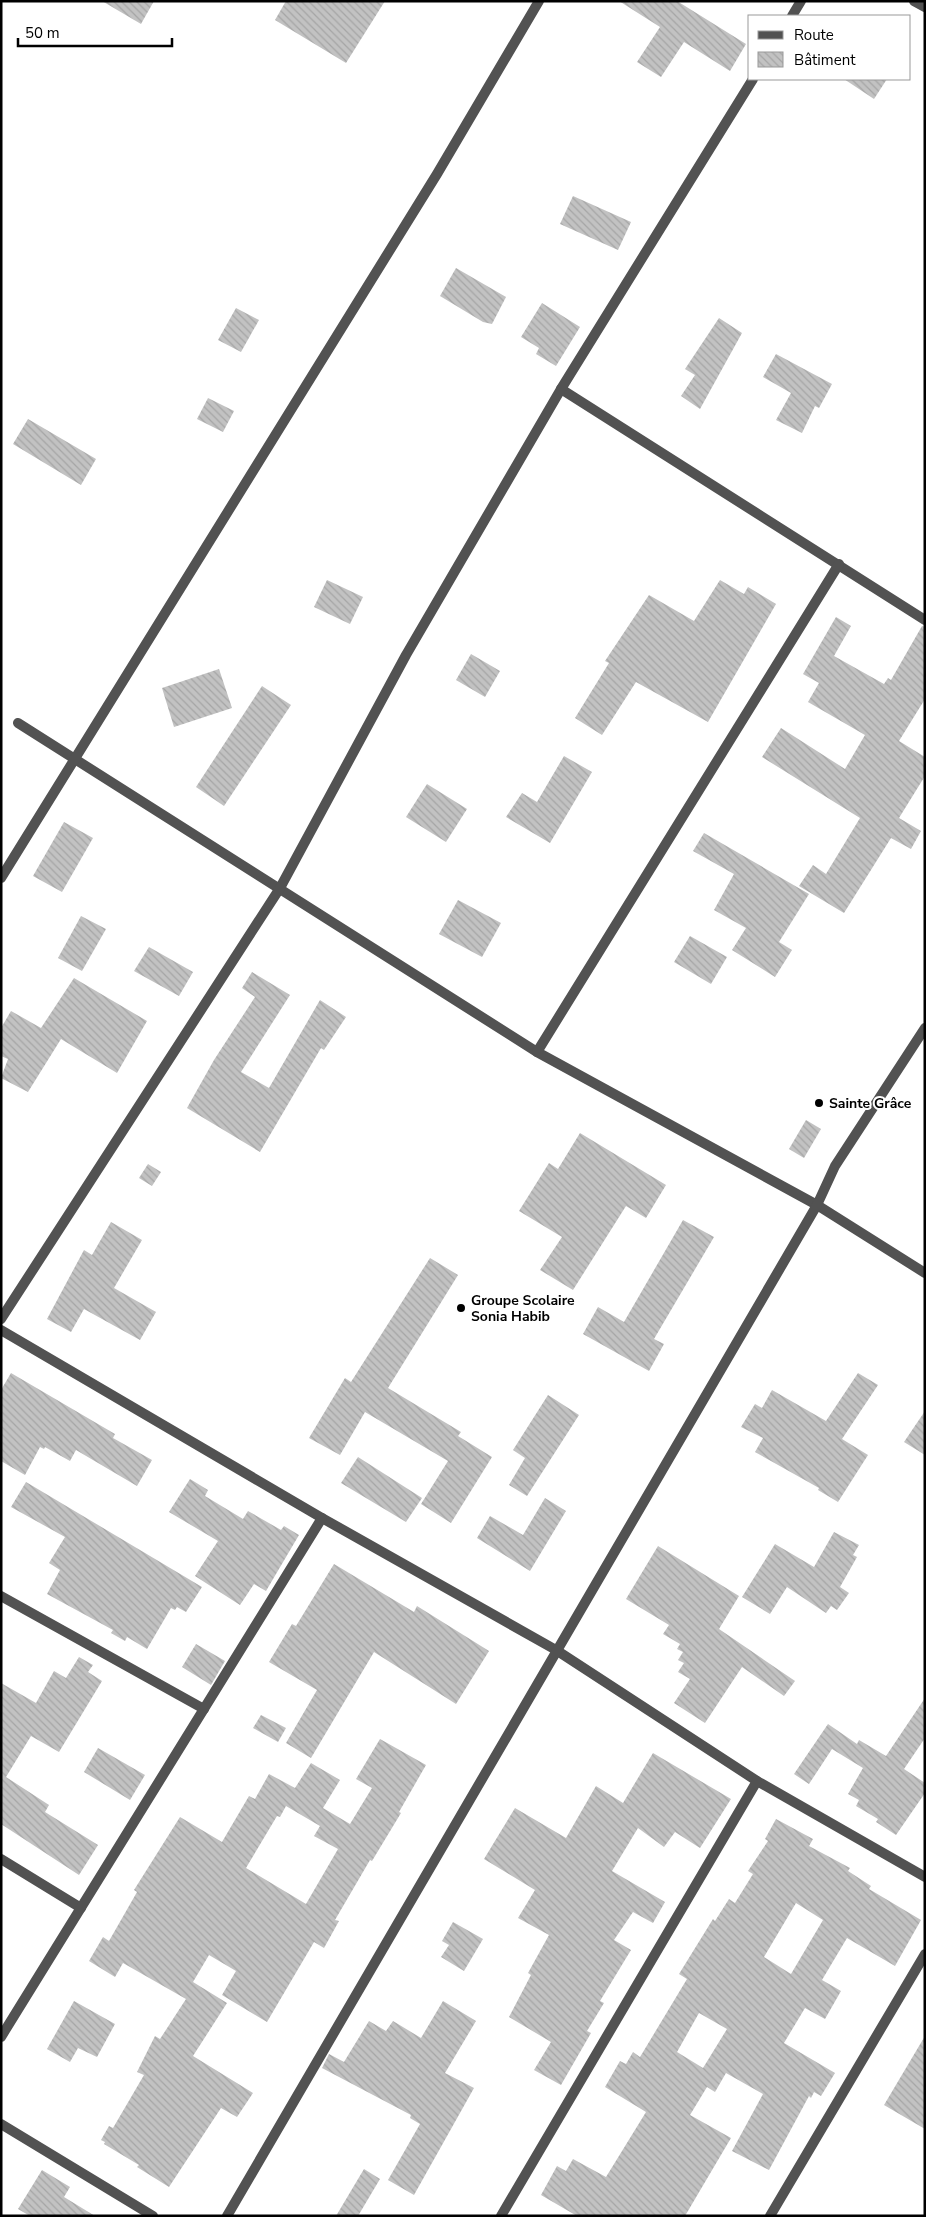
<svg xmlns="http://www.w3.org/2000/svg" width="926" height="2217" viewBox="0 0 926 2217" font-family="'Nunito Sans',sans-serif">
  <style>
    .building { fill: url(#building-back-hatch); fill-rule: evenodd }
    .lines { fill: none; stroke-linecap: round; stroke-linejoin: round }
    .minor { stroke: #525252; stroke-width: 10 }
    .tertiary { stroke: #525252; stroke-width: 10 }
    .poi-dot { fill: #000; stroke: #fff; stroke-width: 2 }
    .labels { text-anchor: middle; stroke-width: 4; stroke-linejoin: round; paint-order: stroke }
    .poi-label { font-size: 14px; font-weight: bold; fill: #000; stroke: #fff; text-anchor: start }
  </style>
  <defs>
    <pattern id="building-back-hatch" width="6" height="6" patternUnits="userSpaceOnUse" patternTransform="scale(1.25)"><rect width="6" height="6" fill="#c2c2c2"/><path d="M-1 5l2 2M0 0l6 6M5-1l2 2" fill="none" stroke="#a5a5a5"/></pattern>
  </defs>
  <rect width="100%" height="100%" fill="#fff"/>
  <g class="building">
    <path d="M 102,1 L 154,1 L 141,24 Z"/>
    <path d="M 286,1 L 385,1 L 346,63 L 275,20 Z"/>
    <path d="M 619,1 L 677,1 L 746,44 L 730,71 L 684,42 L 661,77 L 637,62 L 660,27 Z"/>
    <path d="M 844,79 L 887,79 L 874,99 Z"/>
    <path d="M 573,196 L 631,222 L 618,250 L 560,224 Z"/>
    <path d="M 456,268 L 506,297 L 492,324 L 483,322 L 440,296 Z"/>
    <path d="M 542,303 L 580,327 L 556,366 L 536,354 L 539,348 L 521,337 Z"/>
    <path d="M 236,308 L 259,320 L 241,352 L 218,340 Z"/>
    <path d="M 719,318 L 742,333 L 700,409 L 681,396 L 695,375 L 685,369 Z"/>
    <path d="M 776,354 L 832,384 L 819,408 L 815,406 L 802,433 L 776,420 L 791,393 L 763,377 Z"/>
    <path d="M 208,398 L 234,411 L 223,432 L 197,419 Z"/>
    <path d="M 28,419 L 96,459 L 81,485 L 13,444 Z"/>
    <path d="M 327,580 L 363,597 L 350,624 L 314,607 Z"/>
    <path d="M 720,580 L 744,594 L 748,587 L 776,604 L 708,722 L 636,682 L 602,735 L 575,718 L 609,663 L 605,661 L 649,595 L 694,621 Z"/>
    <path d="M 836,617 L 851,626 L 834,656 L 884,684 L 888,678 L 891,680 L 922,626 L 925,627 L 925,699 L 899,741 L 925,757 L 925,776 L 899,818 L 921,831 L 911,849 L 891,838 L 844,913 L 799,886 L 813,865 L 826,874 L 860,818 L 762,757 L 781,728 L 845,769 L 865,735 L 808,702 L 819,683 L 803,674 Z"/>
    <path d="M 471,654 L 500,671 L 485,697 L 456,680 Z"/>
    <path d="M 219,669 L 232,708 L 174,727 L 162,688 Z"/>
    <path d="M 262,686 L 291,705 L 224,806 L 196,787 Z"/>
    <path d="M 564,756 L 592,772 L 550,843 L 506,817 L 522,793 L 537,802 Z"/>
    <path d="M 427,784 L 467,809 L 446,842 L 406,817 Z"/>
    <path d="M 64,822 L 93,838 L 62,892 L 33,876 Z"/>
    <path d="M 704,833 L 809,894 L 779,942 L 792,950 L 775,977 L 732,950 L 746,928 L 714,910 L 734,874 L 693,851 Z"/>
    <path d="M 458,900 L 501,923 L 482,957 L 439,934 Z"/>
    <path d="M 81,916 L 106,929 L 82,971 L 58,958 Z"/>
    <path d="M 690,936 L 727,957 L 711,984 L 674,962 Z"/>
    <path d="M 149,947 L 193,972 L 179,996 L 134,971 Z"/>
    <path d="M 252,972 L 290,995 L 241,1072 L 269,1088 L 320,1000 L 346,1017 L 324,1050 L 321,1048 L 260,1152 L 187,1108 L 214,1060 L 255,997 L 242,988 Z"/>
    <path d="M 74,978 L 147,1021 L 117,1073 L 61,1039 L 28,1092 L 1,1078 L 8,1059 L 1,1056 L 1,1028 L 11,1011 L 41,1028 Z"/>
    <path d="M 806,1120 L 821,1129 L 804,1158 L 789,1149 Z"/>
    <path d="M 580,1133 L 666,1185 L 646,1218 L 626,1206 L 573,1290 L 540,1270 L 562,1237 L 519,1211 L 549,1163 L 558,1169 Z"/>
    <path d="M 148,1164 L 161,1172 L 152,1186 L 139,1178 Z"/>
    <path d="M 683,1220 L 714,1237 L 654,1339 L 664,1344 L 649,1371 L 583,1334 L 598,1307 L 624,1322 Z"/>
    <path d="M 111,1222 L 142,1240 L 114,1288 L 156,1312 L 140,1340 L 84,1309 L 71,1332 L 47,1319 L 84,1250 L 92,1255 Z"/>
    <path d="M 430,1258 L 458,1275 L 388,1388 L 461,1432 L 458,1436 L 492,1457 L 451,1523 L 421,1504 L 448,1461 L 365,1412 L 340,1455 L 309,1438 L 345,1378 L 351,1382 Z"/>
    <path d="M 11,1373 L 115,1434 L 113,1438 L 152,1460 L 137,1486 L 76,1450 L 70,1461 L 45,1447 L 44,1449 L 40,1447 L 25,1475 L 1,1461 L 1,1390 Z"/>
    <path d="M 858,1373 L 878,1385 L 842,1439 L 868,1455 L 838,1502 L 818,1490 L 819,1488 L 755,1452 L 763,1438 L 741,1427 L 755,1404 L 762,1408 L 772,1390 L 826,1421 Z"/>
    <path d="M 548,1395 L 579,1415 L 527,1496 L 509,1485 L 525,1458 L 513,1450 Z"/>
    <path d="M 925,1411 L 925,1455 L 904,1442 Z"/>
    <path d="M 358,1457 L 422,1498 L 406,1522 L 341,1483 Z"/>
    <path d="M 190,1479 L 208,1490 L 205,1496 L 243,1519 L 248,1511 L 281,1530 L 284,1526 L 299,1535 L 266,1591 L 254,1584 L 240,1605 L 195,1576 L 218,1541 L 169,1512 Z"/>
    <path d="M 26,1482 L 202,1587 L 186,1612 L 177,1607 L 175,1610 L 171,1608 L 147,1649 L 127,1637 L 125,1641 L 111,1633 L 113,1630 L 47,1594 L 60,1570 L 49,1563 L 65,1537 L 11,1507 Z"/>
    <path d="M 545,1498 L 566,1511 L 530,1571 L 477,1538 L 490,1516 L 523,1535 Z"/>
    <path d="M 834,1532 L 859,1545 L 853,1555 L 857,1557 L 840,1587 L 849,1593 L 837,1610 L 831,1606 L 826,1613 L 787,1587 L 770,1614 L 742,1597 L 775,1544 L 814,1567 Z"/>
    <path d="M 658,1546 L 739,1596 L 719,1629 L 795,1681 L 784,1696 L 742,1667 L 705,1723 L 674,1703 L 690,1679 L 678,1672 L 684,1663 L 678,1660 L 683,1652 L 677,1649 L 680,1644 L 663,1634 L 669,1625 L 626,1599 Z"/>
    <path d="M 334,1564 L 414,1612 L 417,1606 L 489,1651 L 456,1704 L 374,1652 L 311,1758 L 286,1743 L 317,1690 L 269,1662 L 292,1624 L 296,1626 Z"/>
    <path d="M 196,1644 L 225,1661 L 211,1685 L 182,1667 Z"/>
    <path d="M 79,1657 L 93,1665 L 88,1672 L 102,1681 L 59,1752 L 31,1736 L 6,1777 L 49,1805 L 45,1812 L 98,1845 L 79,1875 L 1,1824 L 1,1683 L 36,1703 L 54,1671 L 66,1678 Z"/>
    <path d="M 925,1698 L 925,1738 L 904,1769 L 925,1783 L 925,1793 L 896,1835 L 876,1822 L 878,1819 L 856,1806 L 859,1800 L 848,1794 L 863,1768 L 832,1749 L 809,1784 L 794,1774 L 828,1724 L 857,1744 L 859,1740 L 886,1756 Z"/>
    <path d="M 261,1715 L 286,1728 L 278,1742 L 253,1728 Z"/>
    <path d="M 380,1739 L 426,1765 L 399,1812 L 401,1813 L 372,1861 L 370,1860 L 335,1920 L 339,1921 L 324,1948 L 314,1942 L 267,2022 L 222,1995 L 236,1971 L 209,1955 L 193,1982 L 227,2003 L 193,2056 L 253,2093 L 237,2117 L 221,2108 L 169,2187 L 137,2167 L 139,2165 L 104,2144 L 105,2142 L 101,2140 L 109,2126 L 113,2128 L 144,2075 L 137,2072 L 155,2036 L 160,2039 L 186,1999 L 123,1963 L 115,1977 L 89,1961 L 103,1937 L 109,1941 L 137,1892 L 134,1890 L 180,1817 L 222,1842 L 249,1796 L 255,1799 L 269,1774 L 295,1788 L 311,1763 L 340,1780 L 323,1808 L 350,1824 L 372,1788 L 356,1779 ZM 286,1806 L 320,1826 L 314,1836 L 338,1849 L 306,1904 L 246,1868 L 277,1816 L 280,1817 Z"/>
    <path d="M 98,1748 L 145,1775 L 130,1800 L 84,1772 Z"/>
    <path d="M 653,1753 L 731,1799 L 700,1848 L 675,1832 L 664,1847 L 638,1828 L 612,1871 L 665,1902 L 653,1923 L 633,1912 L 614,1940 L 631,1950 L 600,2001 L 604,2003 L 587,2031 L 591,2033 L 561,2085 L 534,2070 L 551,2042 L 509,2017 L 531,1975 L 528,1973 L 549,1935 L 518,1918 L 535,1890 L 484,1859 L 515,1808 L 566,1838 L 596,1786 L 623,1803 Z"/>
    <path d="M 776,1819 L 813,1839 L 809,1846 L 850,1868 L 848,1871 L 871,1886 L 869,1889 L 921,1920 L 895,1966 L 847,1938 L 822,1980 L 841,1991 L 825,2019 L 805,2008 L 784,2043 L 835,2073 L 821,2096 L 814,2092 L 811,2098 L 809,2096 L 769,2170 L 732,2151 L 763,2094 L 726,2073 L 715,2092 L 707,2087 L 690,2115 L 731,2138 L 685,2216 L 577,2216 L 541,2195 L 557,2166 L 566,2171 L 573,2159 L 606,2177 L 646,2112 L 605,2087 L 620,2061 L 626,2064 L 633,2052 L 640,2057 L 687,1979 L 679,1974 L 713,1919 L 715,1921 L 729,1899 L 735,1903 L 753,1874 L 748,1871 L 768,1841 L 765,1839 ZM 796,1903 L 823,1920 L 791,1974 L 764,1957 ZM 699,2013 L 727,2029 L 703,2068 L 677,2052 Z"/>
    <path d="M 453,1922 L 483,1939 L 464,1971 L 441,1957 L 449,1945 L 442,1941 Z"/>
    <path d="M 74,2001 L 115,2024 L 97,2057 L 78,2048 L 70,2062 L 47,2049 Z"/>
    <path d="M 443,2001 L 476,2021 L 445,2073 L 474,2088 L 414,2195 L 388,2180 L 420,2124 L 410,2118 L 411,2115 L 322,2068 L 329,2054 L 344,2062 L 369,2021 L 386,2031 L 393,2021 L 421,2038 Z"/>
    <path d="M 925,2036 L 925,2129 L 884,2105 Z"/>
    <path d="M 364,2169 L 380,2179 L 358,2216 L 336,2216 Z"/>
    <path d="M 42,2170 L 70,2187 L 64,2197 L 95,2216 L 30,2216 L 18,2209 Z"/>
  </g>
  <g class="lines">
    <g class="minor">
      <path d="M 914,1 L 925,7"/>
      <path d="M 792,16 L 801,1"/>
      <path d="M 561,389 L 925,620"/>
      <path d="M 18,723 L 537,1052 L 817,1205 L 925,1273"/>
      <path d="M 1,878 L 437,174 L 539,1"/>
      <path d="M 537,1052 L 839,564"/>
      <path d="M 1,1319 L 280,888 L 406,655 L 561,389 L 753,79"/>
      <path d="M 1,1330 L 322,1518 L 556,1650 L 757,1781 L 925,1877"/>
      <path d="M 1,1596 L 204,1709"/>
      <path d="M 1,1859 L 81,1908"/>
      <path d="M 1,2037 L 322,1518"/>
      <path d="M 1,2124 L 153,2216"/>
      <path d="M 501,2216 L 757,1781"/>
      <path d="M 770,2216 L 925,1954"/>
    </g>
    <path class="tertiary" d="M 227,2216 L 817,1205 L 835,1166 L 925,1028"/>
  </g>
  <g class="poi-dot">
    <circle cx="819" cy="1103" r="5"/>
    <circle cx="461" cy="1308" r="5"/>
  </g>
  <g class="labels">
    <g class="poi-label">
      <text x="829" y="1108">Sainte Grâce</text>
      <text x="471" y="1305">Groupe Scolaire<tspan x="471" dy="16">Sonia Habib</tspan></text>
    </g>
  </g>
  <rect width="926" height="2217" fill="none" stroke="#000000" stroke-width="5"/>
  <rect x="748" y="15" width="162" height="65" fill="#ffffff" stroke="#999999"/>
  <rect x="758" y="31" width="25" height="8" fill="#525252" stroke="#999999"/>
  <text x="794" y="40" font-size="15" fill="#000000">Route</text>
  <rect x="758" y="52" width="25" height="15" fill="url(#building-back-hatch)" stroke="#999999"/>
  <text x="794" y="65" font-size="15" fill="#000000">Bâtiment</text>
  <path d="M18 38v8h154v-8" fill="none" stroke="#000000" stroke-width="2.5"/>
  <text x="25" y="38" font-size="15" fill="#000000" stroke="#ffffff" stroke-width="4" paint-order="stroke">50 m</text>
</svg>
